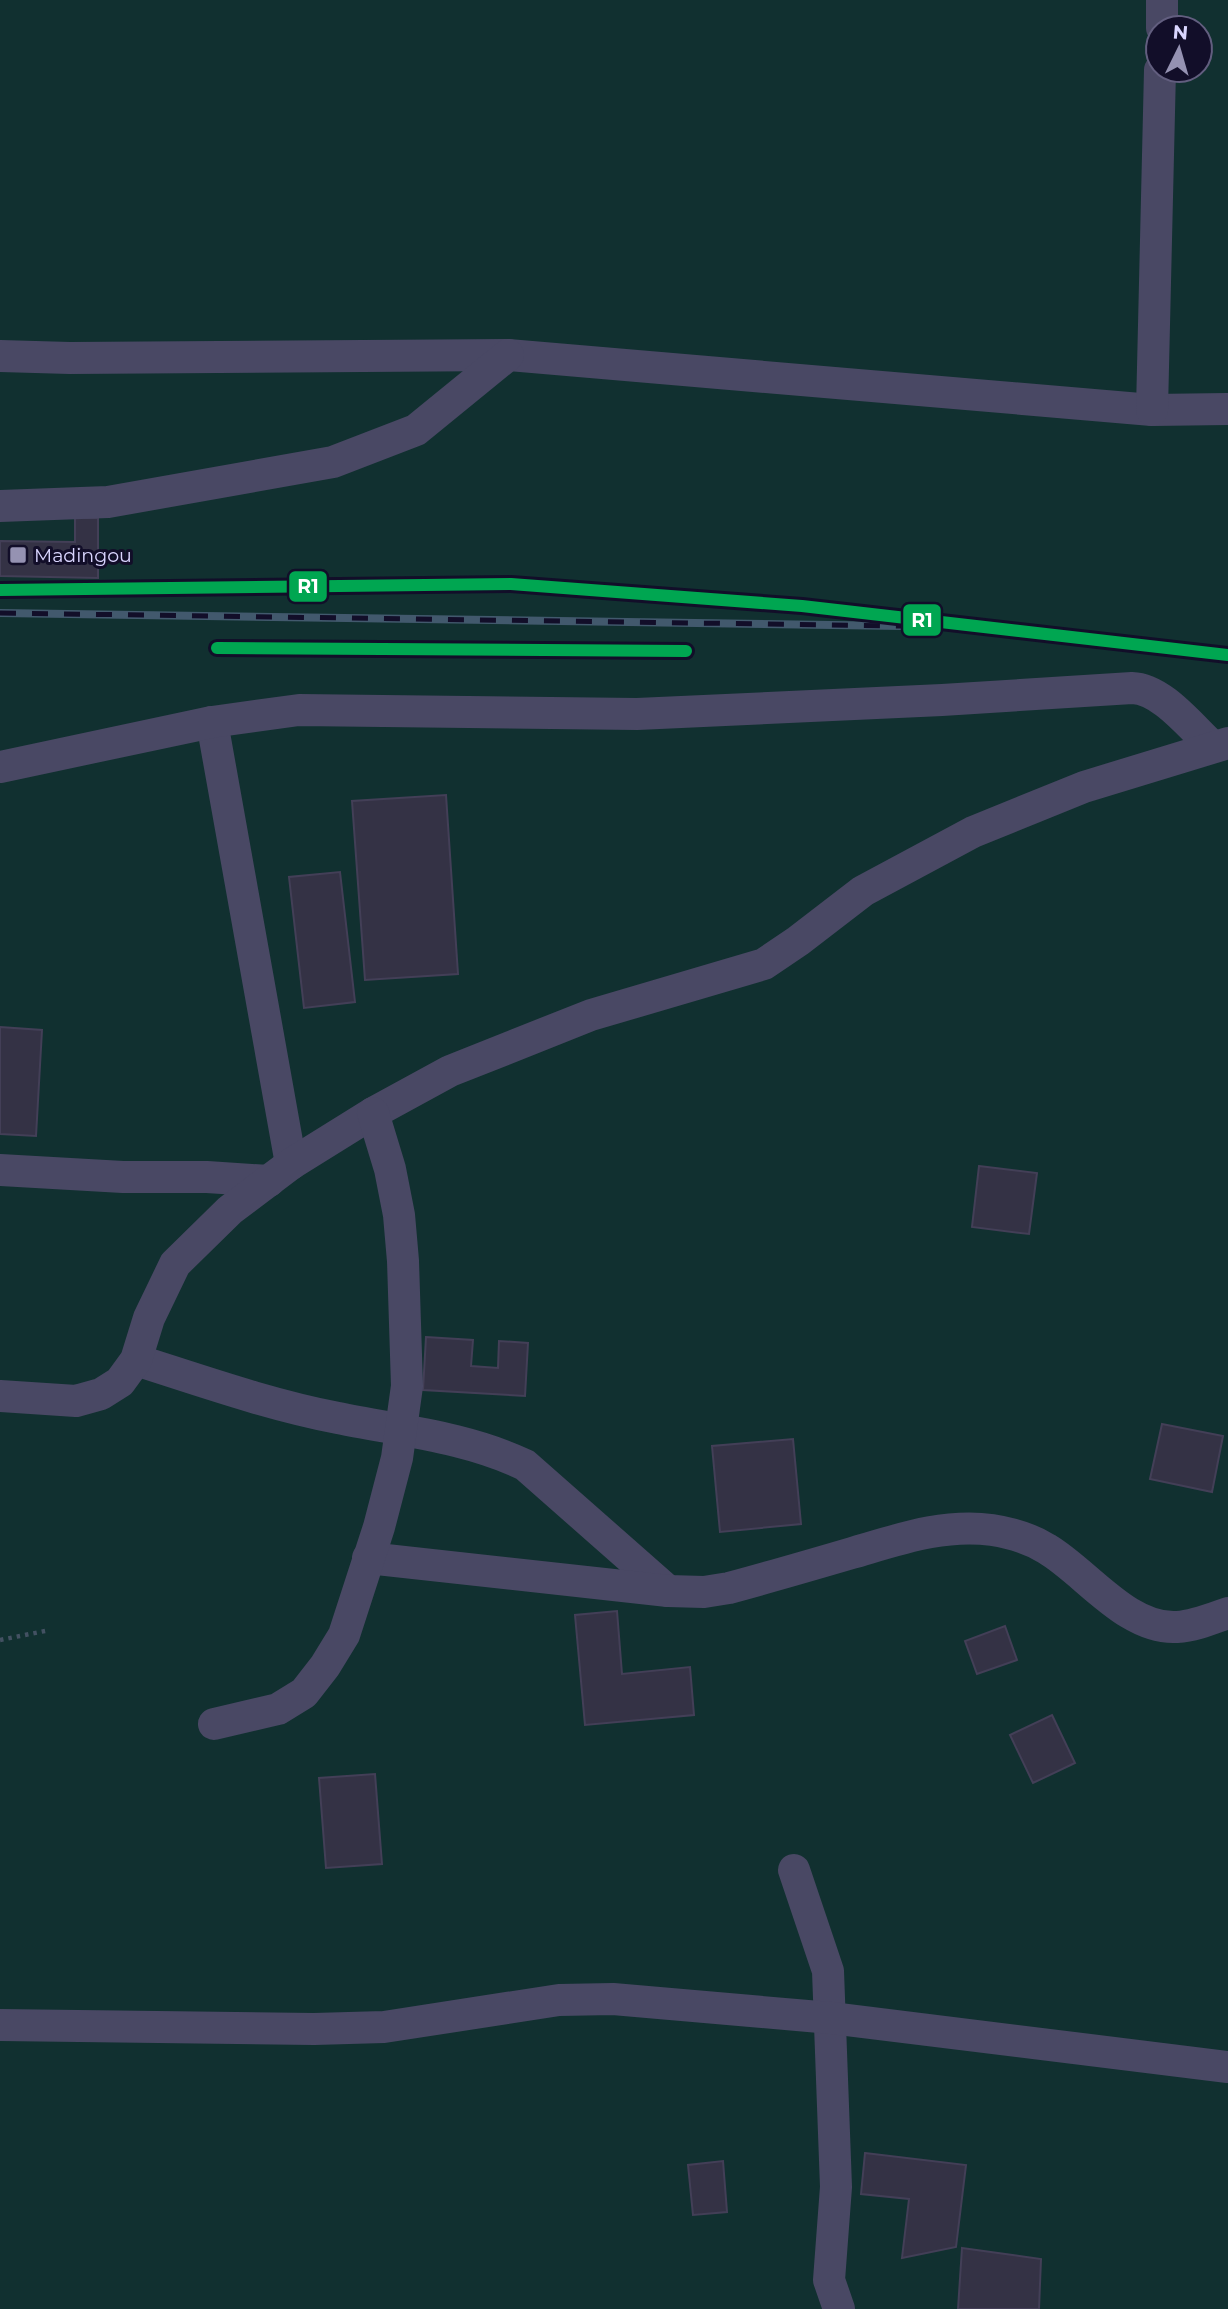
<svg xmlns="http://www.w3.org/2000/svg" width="1228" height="2309" viewBox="0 0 1228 2309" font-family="Montserrat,sans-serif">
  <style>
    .green { fill: #113030; fill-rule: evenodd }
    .building { fill: #343245; stroke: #433f57; stroke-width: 2 }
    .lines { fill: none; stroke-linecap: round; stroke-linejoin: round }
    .path { stroke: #435162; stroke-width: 4.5; stroke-dasharray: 3.5 5; stroke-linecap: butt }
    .street { stroke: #494864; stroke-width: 32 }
    .rail-casing { stroke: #42596d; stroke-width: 8 }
    .rail { stroke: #120e29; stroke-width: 5; stroke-dasharray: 16; stroke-linecap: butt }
    .rail-1-casing { stroke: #120e29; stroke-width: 18 }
    .rail-1 { stroke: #00a651; stroke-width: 12 }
    .poi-dot { fill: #9592b2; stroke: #120e29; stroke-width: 2.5 }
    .labels { text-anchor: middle; stroke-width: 6; stroke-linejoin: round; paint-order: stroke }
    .poi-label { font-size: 19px; fill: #dad6ff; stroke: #120e29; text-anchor: start }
    .line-badge { stroke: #120e29; stroke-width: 2.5 }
    .badge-label { font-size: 19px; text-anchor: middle; font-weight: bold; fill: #fff }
  </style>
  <rect width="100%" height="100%" fill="#161423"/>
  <path class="green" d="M 0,0 L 1228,0 L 1228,2309 L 0,2309 ZM 1158,28 L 1200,28 L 1200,70 L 1158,70 Z"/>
  <g class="building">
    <path d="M 75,518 L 98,518 L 98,578 L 0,576 L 0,541 L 75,542 Z"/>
    <path d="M 446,795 L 458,974 L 365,980 L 352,801 Z"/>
    <path d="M 340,872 L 355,1002 L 304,1008 L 289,877 Z"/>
    <path d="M 0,1027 L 42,1030 L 36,1136 L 0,1134 Z"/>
    <path d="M 979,1166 L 1037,1173 L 1029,1234 L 972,1227 Z"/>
    <path d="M 426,1337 L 473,1340 L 471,1366 L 498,1368 L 499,1341 L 528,1343 L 525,1396 L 423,1390 Z"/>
    <path d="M 1162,1424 L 1223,1436 L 1212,1492 L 1150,1479 Z"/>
    <path d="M 793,1439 L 801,1524 L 720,1532 L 712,1446 Z"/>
    <path d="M 617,1611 L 622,1674 L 690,1667 L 694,1715 L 585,1725 L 575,1615 Z"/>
    <path d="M 1005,1626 L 1017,1660 L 977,1674 L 965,1641 Z"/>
    <path d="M 1052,1715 L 1075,1763 L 1033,1783 L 1010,1735 Z"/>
    <path d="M 375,1774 L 382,1864 L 326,1868 L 319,1778 Z"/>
    <path d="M 865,2153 L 966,2165 L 956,2247 L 902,2258 L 909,2199 L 861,2194 Z"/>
    <path d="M 723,2161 L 727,2212 L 693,2215 L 688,2165 Z"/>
    <path d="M 962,2248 L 1041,2259 L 1039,2309 L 958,2309 Z"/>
  </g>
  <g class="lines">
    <path class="path" d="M 0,1640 L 50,1630"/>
    <g class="street">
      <path d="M 1162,28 L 1162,0"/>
      <path d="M 0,356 L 70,358 L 508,355 L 1152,410 L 1228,409"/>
      <path d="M 1152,410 L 1160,70"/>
      <path d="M 0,506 L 108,502 L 333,462 L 416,430 L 508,355"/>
      <path d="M 212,722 L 291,1164"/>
      <path d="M 0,767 L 212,722 L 299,710 L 637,714 L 942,700 L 1132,688 C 1162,689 1190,726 1212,746"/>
      <path d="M 0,1170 L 123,1177 L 207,1177 L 269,1181"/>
      <path d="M 136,1360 C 202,1381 270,1405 338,1418 C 401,1431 466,1437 525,1465 L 668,1591"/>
      <path d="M 0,1396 L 76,1401 L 101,1394 L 120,1382 L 136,1360 L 149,1318 L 175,1264 L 230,1210 L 291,1164 L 373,1113 L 450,1071 L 591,1015 L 764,964 L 798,941 L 863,891 L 973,832 L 1084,787 L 1228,743"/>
      <path d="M 368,1558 L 668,1591 L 704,1592 L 729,1588 C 770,1577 811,1565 852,1553 C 897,1540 944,1523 992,1530 C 1012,1533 1031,1539 1047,1549 C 1086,1572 1127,1630 1177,1627 C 1195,1626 1211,1619 1228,1613"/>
      <path d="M 214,1724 L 278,1709 L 304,1693 L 325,1666 L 344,1635 L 379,1527 L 397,1458 L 407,1386 L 403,1261 L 399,1215 L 390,1169 L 373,1113"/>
      <path d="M 794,1870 L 828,1971 L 836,2187 L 829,2280 L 839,2309"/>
      <path d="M 0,2025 L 314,2029 L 384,2027 L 559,2000 L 613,1999 L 831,2018 L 1228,2067"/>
    </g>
    <g class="rail-casing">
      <g id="rail">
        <path d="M 0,590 L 511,584 L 802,606 L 1228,655"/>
        <path d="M 0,613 L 903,626"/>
      </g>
    </g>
    <use href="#rail" class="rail"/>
    <g class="rail-1-casing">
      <g id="rail-1">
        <path d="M 0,590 L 511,584 L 802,606 L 1228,655"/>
        <path d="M 217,648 L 686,651"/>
      </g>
    </g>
    <use href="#rail-1" class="rail-1"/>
  </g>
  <rect class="poi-dot" x="9" y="546" width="18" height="18" rx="3.5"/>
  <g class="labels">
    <g class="poi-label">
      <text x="34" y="562">Madingou</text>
    </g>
  </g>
  <g class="line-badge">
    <rect x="288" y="570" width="40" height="33" rx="7" fill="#00a651"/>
    <rect x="902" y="603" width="40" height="34" rx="7" fill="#00a651"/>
  </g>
  <g class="badge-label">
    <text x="308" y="593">R1</text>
    <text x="922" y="627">R1</text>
  </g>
  <g transform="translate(1179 49) rotate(5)"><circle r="33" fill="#120e29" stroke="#625e7f" stroke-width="2"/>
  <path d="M0-5L12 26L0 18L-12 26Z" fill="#9592b2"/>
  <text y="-10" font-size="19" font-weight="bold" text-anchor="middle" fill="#dad6ff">N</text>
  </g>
</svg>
